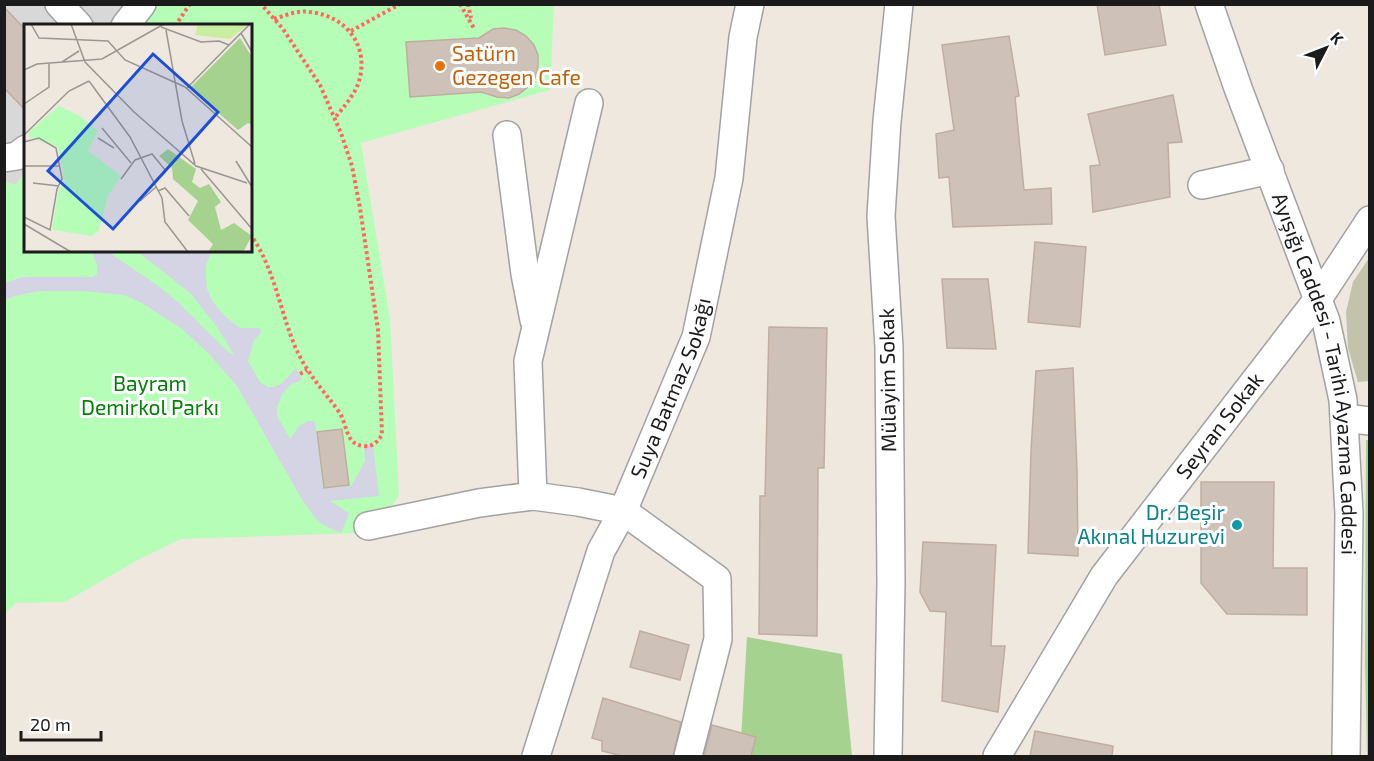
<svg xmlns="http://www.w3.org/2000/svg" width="1374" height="761" viewBox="0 0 1374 761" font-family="'Exo 2',sans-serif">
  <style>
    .residential { fill: #d9d8d8 }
    .construction { fill: #c3c2aa }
    .forest { fill: #a6d290 }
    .park { fill: #b6feb8 }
    .plaza { fill: #d4d4e4 }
    .building { fill: #cec1b8; stroke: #c1ada0; stroke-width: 1.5 }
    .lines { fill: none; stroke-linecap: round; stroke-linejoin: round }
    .minor-casing { stroke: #a2a2a2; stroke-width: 30 }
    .path { stroke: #ff685f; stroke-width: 4; stroke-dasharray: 3 3; stroke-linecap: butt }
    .minor { stroke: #fff; stroke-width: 27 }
    .food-dot { fill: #e8710a; stroke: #fff; stroke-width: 2 }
    .culture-dot { fill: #0f9aa8; stroke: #fff; stroke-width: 2 }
    .labels { text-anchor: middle; stroke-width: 6; stroke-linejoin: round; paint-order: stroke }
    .food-label { font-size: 21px; fill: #c56008; stroke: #fff; text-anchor: start }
    .street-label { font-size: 21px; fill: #1b1b1b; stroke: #fff }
    .park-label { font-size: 21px; fill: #018106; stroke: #fff }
    .culture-label { font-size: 21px; fill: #0d838f; stroke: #fff; text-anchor: end }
    .inset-road { fill: none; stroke: #9a9691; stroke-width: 1.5 }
    .view { fill: #1d4ed8; fill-opacity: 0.15; stroke: #1d4ed8; stroke-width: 3 }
    .inset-edge { fill: none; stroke: #1b1b1b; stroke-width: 3 }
  </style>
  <rect width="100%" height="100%" fill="#eee8df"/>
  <path class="residential" d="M 5,5 L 155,5 L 139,25 L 26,26 L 25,172 L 16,185 L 5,182 Z"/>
  <path class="construction" d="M 1369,258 L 1369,381 L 1358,382 L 1348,348 L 1346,312 L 1353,282 Z"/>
  <g class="forest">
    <path d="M 1366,440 L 1370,440 L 1369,756 L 1367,756 L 1365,663 Z"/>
    <path d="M 747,637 L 842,654 L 852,756 L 740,756 Z"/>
  </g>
  <path class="park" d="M 155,5 L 554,5 L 550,90 L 361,143 L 390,319 L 399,495 L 390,510 L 363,533 L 181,539 L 138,560 L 65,602 L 16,603 L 5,613 L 5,182 L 16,185 L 25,172 L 26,250 L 250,250 L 250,26 L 139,25 Z"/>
  <path class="plaza" d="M 91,251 L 107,251 L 157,285 L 179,303 L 228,352 L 234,355 L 217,327 L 190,293 L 137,251 L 212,251 L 206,265 L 206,277 L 207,289 L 213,302 L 222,313 L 233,323 L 241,328 L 260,328 L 261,333 L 254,340 L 248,361 L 260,382 L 267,387 L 274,387 L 282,383 L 296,368 L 302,380 L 290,385 L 283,393 L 277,407 L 277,416 L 290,439 L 299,426 L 308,421 L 315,421 L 323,489 L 351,486 L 365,461 L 364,450 L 366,446 L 373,445 L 379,496 L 330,501 L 349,513 L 341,533 L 327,527 L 316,519 L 301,498 L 237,386 L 210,355 L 182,329 L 142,303 L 124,295 L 84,291 L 40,291 L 19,295 L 5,300 L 5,283 L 22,277 L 93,277 L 97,274 L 97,264 Z"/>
  <g class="building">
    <path d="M 1097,4 L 1159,4 L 1166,45 L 1105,55 Z"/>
    <path d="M 4,7 L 26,30 L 26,111 L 4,88 Z"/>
    <path d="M 504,28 L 516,30 L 526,36 L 534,45 L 538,55 L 538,67 L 535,78 L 528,87 L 519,94 L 509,98 L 497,97 L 481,92 L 410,97 L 406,42 L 479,38 L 493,29 Z"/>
    <path d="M 1009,36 L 1019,96 L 1015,97 L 1024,190 L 1051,188 L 1052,224 L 953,227 L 949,177 L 939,178 L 936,134 L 954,130 L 942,45 Z"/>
    <path d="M 1173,95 L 1182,142 L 1168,143 L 1170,197 L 1093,212 L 1090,166 L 1100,165 L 1088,114 Z"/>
    <path d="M 1035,242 L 1086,247 L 1080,327 L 1028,322 Z"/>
    <path d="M 942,279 L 988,279 L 996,349 L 947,348 Z"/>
    <path d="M 769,327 L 827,328 L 824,468 L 818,468 L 817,636 L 759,634 L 760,496 L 765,496 Z"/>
    <path d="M 1073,368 L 1077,471 L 1078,556 L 1028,553 L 1031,451 L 1036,371 Z"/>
    <path d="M 342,429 L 349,485 L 324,488 L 317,432 Z"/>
    <path d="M 1201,482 L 1274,482 L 1273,568 L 1307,568 L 1307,615 L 1227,614 L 1201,583 Z"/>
    <path d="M 923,542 L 996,545 L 991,646 L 1005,646 L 998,712 L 942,701 L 946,612 L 930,611 L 920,592 Z"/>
    <path d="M 640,631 L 689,645 L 680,680 L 630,667 Z"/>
    <path d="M 603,698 L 681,722 L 673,756 L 622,756 L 602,751 L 602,741 L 592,738 Z"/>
    <path d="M 712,725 L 756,737 L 751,756 L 704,756 Z"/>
    <path d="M 1035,731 L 1113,746 L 1112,756 L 1030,756 Z"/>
  </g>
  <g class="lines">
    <g class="minor-casing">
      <g id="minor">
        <path d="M 59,4 L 79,26"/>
        <path id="s1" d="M 1209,4 L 1238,88 L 1326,321 L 1343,400 L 1349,514 L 1346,756"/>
        <path d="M 125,26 L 142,4"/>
        <path d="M 507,135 L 525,274 L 534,320"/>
        <path d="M 4,158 L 17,156 L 26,149"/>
        <path d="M 1202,185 L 1270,170"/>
        <path d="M 1344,418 L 1370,421"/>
        <path d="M 533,496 L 528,361 L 589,103"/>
        <path d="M 368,526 L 479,503 L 533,496 L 578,502 L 623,511 L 717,579 L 718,639 L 688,756"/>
        <path id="s2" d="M 536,756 L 601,551 L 623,511 L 696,337 L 729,178 L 743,37 L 750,4"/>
        <path d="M 888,756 L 891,582 L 889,347 L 881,216 L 887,121 L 899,4"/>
        <path id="s3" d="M 997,756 L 1104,576 L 1318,299 L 1370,220"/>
      </g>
    </g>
    <g class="path">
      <path d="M 460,4 L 475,30"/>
      <path d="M 468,4 L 471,18"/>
      <path d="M 274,19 C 286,15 298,10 310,12 C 349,16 373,51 356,89 C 350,100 342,109 334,119"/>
      <path d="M 175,26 L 190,4"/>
      <path d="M 351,31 L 400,4"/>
      <path d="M 250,234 C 274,267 279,307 294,344 C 306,373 322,388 339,412 C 348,425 345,445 364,446 C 373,447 377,442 382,435 L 378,330 L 360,208 L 352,166 L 341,133 L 320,85 L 283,29 L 261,4"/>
      <path d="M 300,374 L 307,370"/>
    </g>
    <use href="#minor" class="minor"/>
  </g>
  <circle class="food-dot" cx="440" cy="66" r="6"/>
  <circle class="culture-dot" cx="1237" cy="525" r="6"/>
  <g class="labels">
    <g class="food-label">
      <text x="452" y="61">Satürn<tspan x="452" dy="24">Gezegen Cafe</tspan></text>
    </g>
    <g class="street-label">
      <text dy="7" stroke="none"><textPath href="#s1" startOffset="388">Ayışığı Caddesi - Tarihi Ayazma Caddesi</textPath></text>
      <text transform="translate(888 380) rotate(-91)" y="7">Mülayim Sokak</text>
      <text dy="7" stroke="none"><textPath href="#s2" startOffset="393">Suya Batmaz Sokağı</textPath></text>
      <text dy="7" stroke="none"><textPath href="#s3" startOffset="399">Seyran Sokak</textPath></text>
    </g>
    <g class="park-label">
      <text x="150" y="391">Bayram<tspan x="150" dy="24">Demirkol Parkı</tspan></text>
    </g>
    <g class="culture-label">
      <text x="1225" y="520">Dr. Beşir<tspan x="1225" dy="24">Akınal Huzurevi</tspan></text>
    </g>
  </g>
  <g transform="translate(24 24)">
    <rect width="228" height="228" fill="#eee8df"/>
    <path d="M 174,0 L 224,0 L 206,15 L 171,11 Z" fill="#caee9f"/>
    <path d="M 216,14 L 228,33 L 228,101 L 224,99 L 214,106 L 166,64 ZM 144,125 L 172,145 L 168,158 L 176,164 L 185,160 L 197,178 L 191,183 L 197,206 L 210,199 L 228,212 L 219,228 L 184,228 L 189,220 L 164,196 L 174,177 L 149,155 L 148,144 L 135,132 Z" fill="#a6d290"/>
    <path d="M 35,82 L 56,92 L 74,107 L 64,127 L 97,152 L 84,172 L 75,207 L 68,212 L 28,206 L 35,164 L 41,159 L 34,123 L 5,113 L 5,108 Z" fill="#b6feb8"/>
    <path class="inset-road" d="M 7,0 L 15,14 L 84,17 L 101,36 L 161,63 L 228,123M 47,0 L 61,38 L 110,88 L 172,142 L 223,159M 137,3 L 177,18 L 195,17 L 205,21 L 226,0M 142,6 L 158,97 L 171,140M 217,9 L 228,28M 38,38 L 55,27M 0,46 L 13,40 L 78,35 L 140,0M 65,57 L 106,113 L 138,174 L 141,198 L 164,228M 163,64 L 205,21M 0,80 L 25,63 L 25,39M 78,104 L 107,139M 0,111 L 45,67 L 65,57M 74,114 L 90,124M 0,118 L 15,114 L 32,124 L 38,155 L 33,165 L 26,206 L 0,193M 212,137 L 228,163M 0,142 L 36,142M 177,145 L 228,205M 97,155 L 111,136 L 128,130 L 142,147M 9,159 L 35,162M 134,167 L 141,164 L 165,192M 116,177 L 132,163M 0,200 L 47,228"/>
    <path class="view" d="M 129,30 L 194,88 L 89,205 L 24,147 Z"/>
    <rect width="228" height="228" class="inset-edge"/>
  </g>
  <rect width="1374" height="761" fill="none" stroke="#1b1b1b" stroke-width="12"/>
  <g transform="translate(1326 48) rotate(48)" stroke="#ffffff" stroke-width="4.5" paint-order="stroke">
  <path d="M0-4.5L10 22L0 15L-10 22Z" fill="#1b1b1b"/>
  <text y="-9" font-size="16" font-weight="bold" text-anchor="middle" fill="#1b1b1b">K</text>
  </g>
  <path d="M21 731v9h80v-9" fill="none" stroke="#1b1b1b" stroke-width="3"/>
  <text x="30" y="731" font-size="18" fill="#1b1b1b" stroke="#ffffff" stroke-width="4.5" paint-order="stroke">20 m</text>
</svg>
